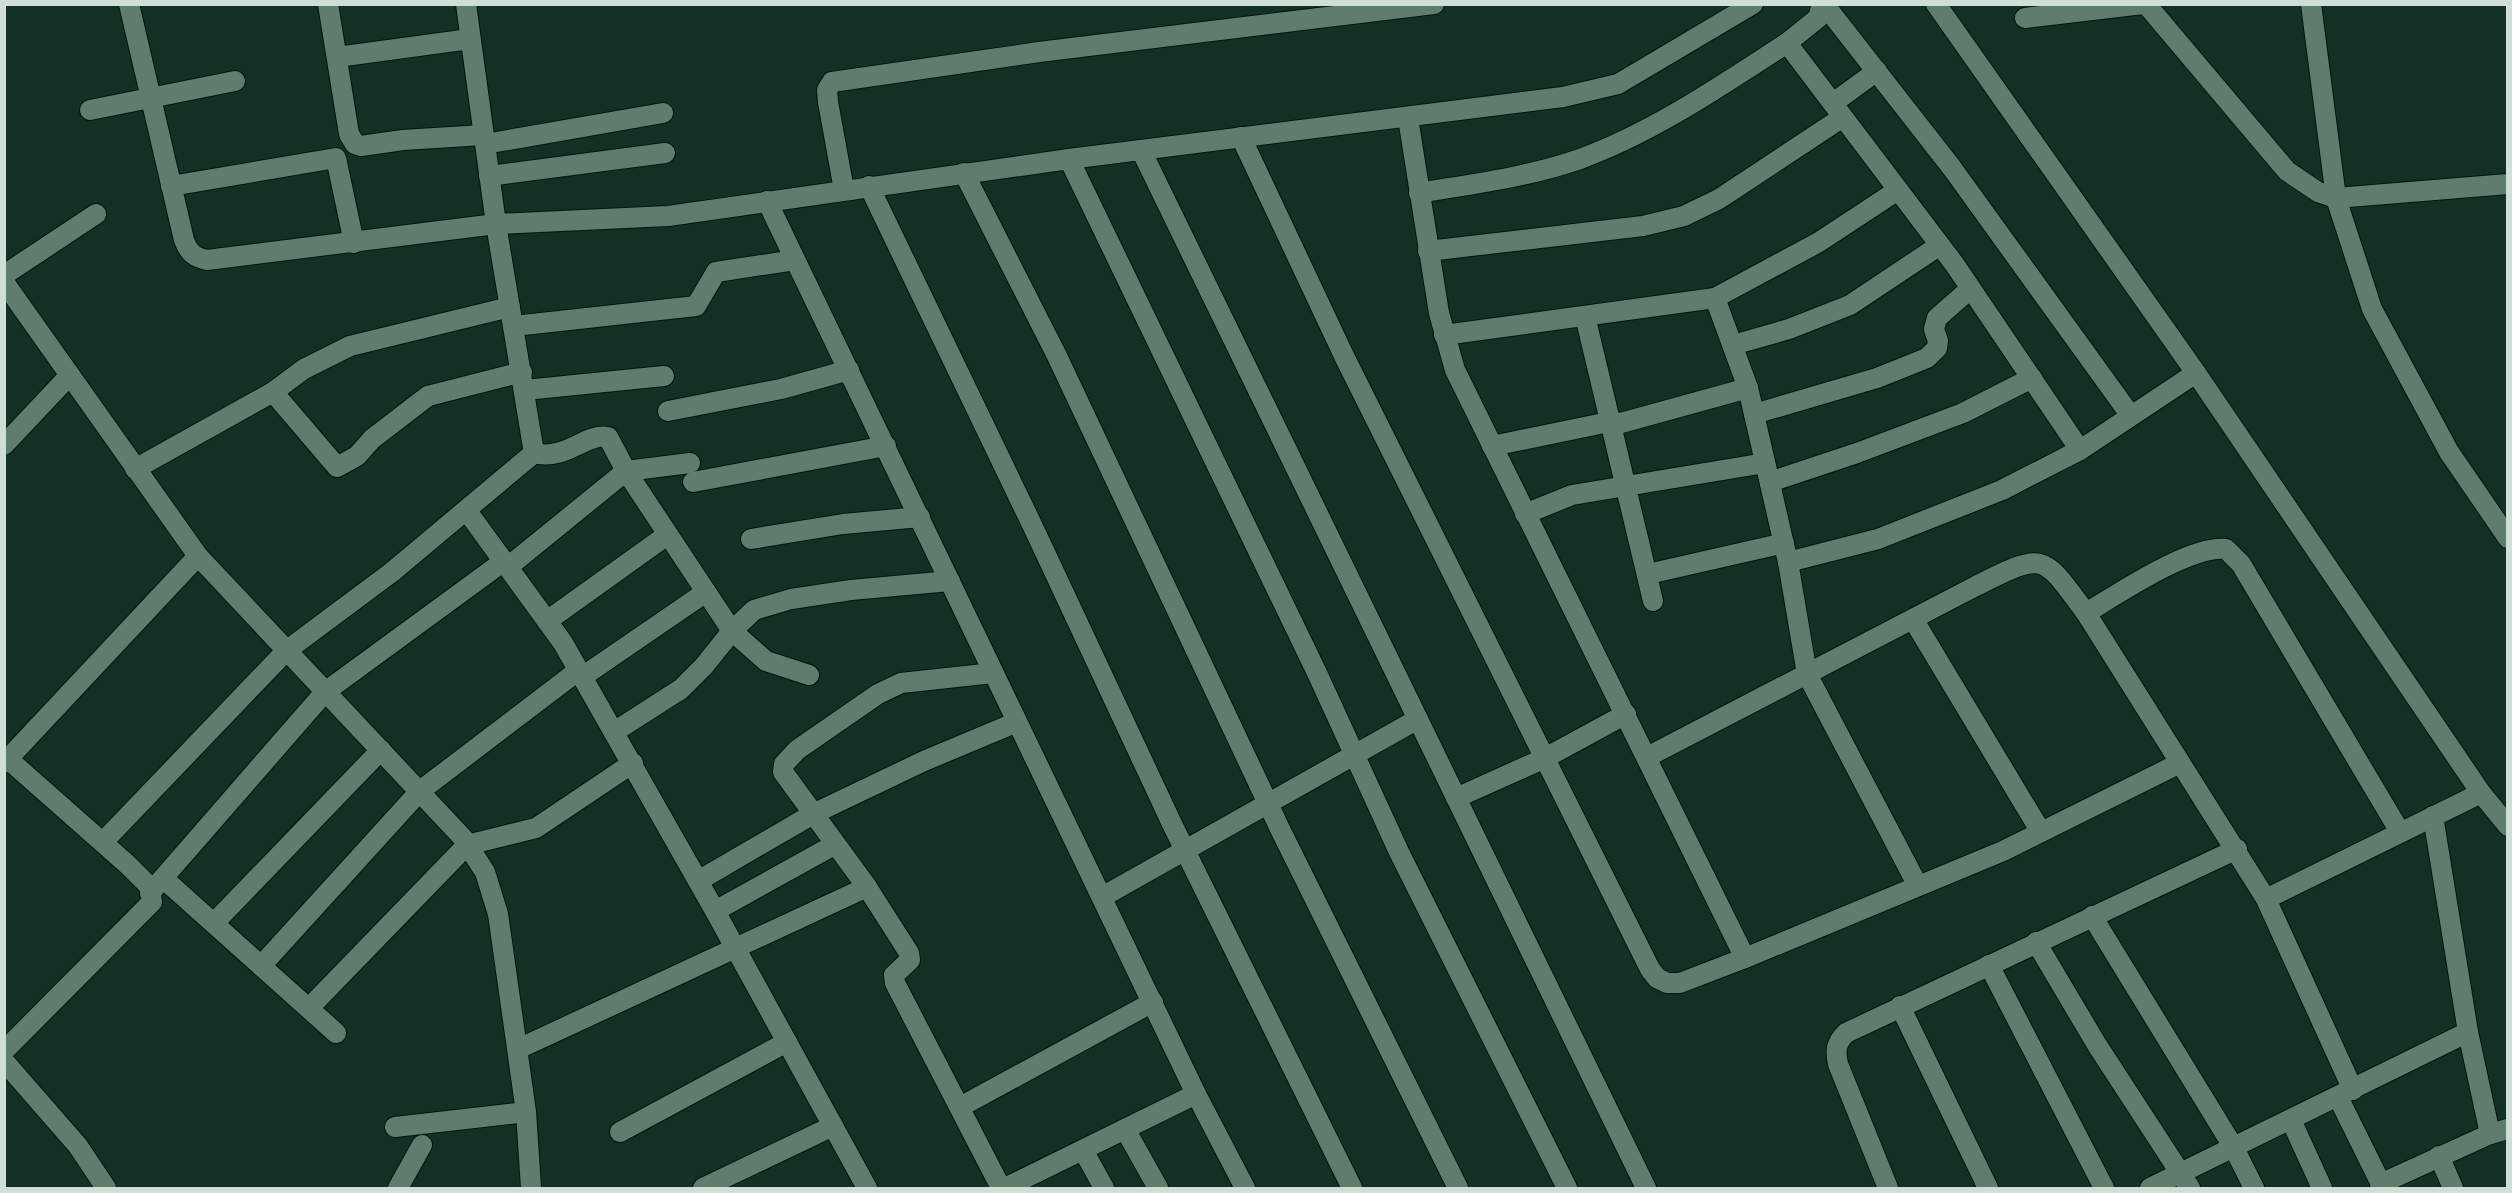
<svg xmlns="http://www.w3.org/2000/svg" width="2512" height="1193" viewBox="0 0 2512 1193" font-family="Arial,sans-serif">
  <style>
    .lines { fill: none; stroke-linecap: round; stroke-linejoin: round }
    .minor-casing { stroke: #00180c; stroke-width: 22 }
    .minor { stroke: #5f7d6d; stroke-width: 20 }
  </style>
  <rect width="100%" height="100%" fill="#143023"/>
  <g class="lines">
    <g class="minor-casing">
      <g id="minor">
        <path d="M 129,4 L 184,240 C 189,253 194,257 207,260 L 496,224 L 668,216 L 1069,159 L 1563,97 L 1618,84 L 1753,4"/>
        <path d="M 328,4 L 349,134 L 355,144 L 361,146 L 403,140 L 483,135"/>
        <path d="M 1822,4 L 1818,18 L 1787,43 L 1955,265 L 2080,450"/>
        <path d="M 1824,4 L 1952,168 L 2131,416"/>
        <path d="M 1936,4 L 2196,373 L 2481,793 L 2508,826"/>
        <path d="M 2146,4 L 2287,171 L 2318,192 L 2336,198 L 2508,184"/>
        <path d="M 2311,4 L 2336,198 L 2372,309 L 2449,452 L 2508,538"/>
        <path d="M 2025,18 L 2143,4"/>
        <path d="M 337,57 L 470,39"/>
        <path d="M 1833,103 L 1877,71"/>
        <path d="M 90,110 L 235,81"/>
        <path d="M 1408,118 L 1439,313 L 1455,370 L 1745,958"/>
        <path d="M 1241,137 L 1345,358 L 1650,969 L 1657,978 L 1667,983 L 1680,983 L 1745,958 L 2003,851 L 2180,763"/>
        <path d="M 485,144 L 663,113"/>
        <path d="M 1141,150 L 1646,1188"/>
        <path d="M 1069,159 L 1317,673 L 1399,852 L 1567,1188"/>
        <path d="M 964,173 L 1056,354 L 1280,829 L 1458,1188"/>
        <path d="M 489,176 L 665,153"/>
        <path d="M 171,186 L 336,158 L 354,243"/>
        <path d="M 869,186 L 1035,531 L 1173,826 L 1352,1188"/>
        <path d="M 844,190 L 828,102 L 827,90 L 832,82 L 1039,52 L 1434,4"/>
        <path d="M 1419,193 C 1472,184 1529,177 1580,159 C 1654,132 1722,85 1787,43"/>
        <path d="M 767,201 L 1196,1094 L 1245,1188"/>
        <path d="M 1428,251 L 1643,226 L 1684,216 L 1719,199 L 1843,117"/>
        <path d="M 4,275 L 96,214"/>
        <path d="M 4,282 L 198,556 L 463,838 L 485,872 L 498,914 L 526,1112 L 531,1188"/>
        <path d="M 1585,316 L 1653,601"/>
        <path d="M 514,326 L 696,306 L 716,272 L 795,260"/>
        <path d="M 1444,335 L 1715,298"/>
        <path d="M 1733,345 L 1789,329 L 1850,305 L 1940,245"/>
        <path d="M 525,390 L 664,376"/>
        <path d="M 273,392 L 337,467 L 357,456 L 372,439 L 428,396 L 522,372"/>
        <path d="M 668,411 L 781,389 L 849,370"/>
        <path d="M 1754,414 L 1877,378 L 1927,358 L 1937,348 L 1938,341 L 1934,329 L 1937,318 L 1970,289"/>
        <path d="M 4,445 L 70,375"/>
        <path d="M 1492,446 L 1609,422 L 1621,423 L 1748,388"/>
        <path d="M 534,453 C 566,461 585,433 608,437 L 626,471 L 732,631 L 766,661 L 809,675"/>
        <path d="M 135,469 L 273,392 L 304,369 L 350,346 L 510,307"/>
        <path d="M 693,482 L 886,446"/>
        <path d="M 1770,482 L 1857,453 L 1963,413 L 2032,378"/>
        <path d="M 467,511 L 563,643 L 715,911 L 867,1188"/>
        <path d="M 1525,514 L 1572,495 L 1765,463"/>
        <path d="M 751,539 L 843,524 L 920,517"/>
        <path d="M 1788,562 L 1748,388 L 1715,298 L 1819,242 L 1898,190"/>
        <path d="M 508,567 L 626,471 L 690,463"/>
        <path d="M 1648,574 L 1784,543"/>
        <path d="M 2086,613 C 2118,594 2190,545 2226,549 L 2241,564 L 2400,832"/>
        <path d="M 1913,619 L 2041,832"/>
        <path d="M 547,621 L 667,535"/>
        <path d="M 582,677 L 706,592"/>
        <path d="M 614,732 L 681,689 L 704,666 L 732,631 L 754,610 L 791,599 L 851,590 L 950,581"/>
        <path d="M 1647,757 L 1976,586 C 2045,552 2041,552 2086,613 L 2266,899 L 2481,793"/>
        <path d="M 4,763 L 198,556"/>
        <path d="M 1456,798 L 1545,758 L 1626,714"/>
        <path d="M 103,842 L 286,651 L 392,572 L 534,453 L 496,224 L 466,4"/>
        <path d="M 164,879 L 336,1033"/>
        <path d="M 698,881 L 813,814 L 924,761 L 1017,722"/>
        <path d="M 1918,886 L 1807,674 L 1788,562 L 1878,539 L 2002,490 L 2080,450 L 2196,373"/>
        <path d="M 867,887 L 783,772 L 784,764 L 797,750 L 878,694 L 901,683 L 993,673"/>
        <path d="M 150,893 L 325,692 L 504,561"/>
        <path d="M 1102,897 L 1418,719"/>
        <path d="M 2266,899 L 2353,1090"/>
        <path d="M 715,911 L 834,845"/>
        <path d="M 2092,916 L 2234,1148 L 2254,1188"/>
        <path d="M 214,923 L 381,750"/>
        <path d="M 2036,942 L 2097,1045 L 2190,1188"/>
        <path d="M 1989,965 L 2104,1188"/>
        <path d="M 261,966 L 420,791 L 579,670"/>
        <path d="M 1900,1006 L 1988,1188"/>
        <path d="M 309,1008 L 467,845 L 536,828 L 633,763"/>
        <path d="M 2468,1032 L 2490,1134 L 2508,1129"/>
        <path d="M 518,1049 L 867,887 L 909,953 L 910,960 L 894,975 L 895,983 L 1001,1188"/>
        <path d="M 4,1051 L 152,902 L 149,886 L 128,865 L 8,759"/>
        <path d="M 4,1061 L 78,1146 L 106,1188"/>
        <path d="M 2338,1097 L 2383,1188"/>
        <path d="M 960,1107 L 1153,1002"/>
        <path d="M 2291,1120 L 2322,1188"/>
        <path d="M 395,1127 L 526,1112"/>
        <path d="M 1125,1129 L 1158,1188"/>
        <path d="M 620,1132 L 787,1042"/>
        <path d="M 1083,1150 L 1104,1188"/>
        <path d="M 2439,1156 L 2453,1188"/>
        <path d="M 2380,1184 L 2490,1134"/>
        <path d="M 398,1188 L 422,1145"/>
        <path d="M 703,1188 L 833,1126"/>
        <path d="M 1005,1188 L 1196,1094"/>
        <path d="M 1888,1188 L 1838,1064 C 1835,1050 1836,1043 1846,1033 L 2237,849"/>
        <path d="M 2150,1188 L 2468,1032 L 2433,816"/>
      </g>
    </g>
    <use href="#minor" class="minor"/>
  </g>
  <rect width="2512" height="1193" fill="none" stroke="#cfdfd6" stroke-width="12"/>
</svg>
